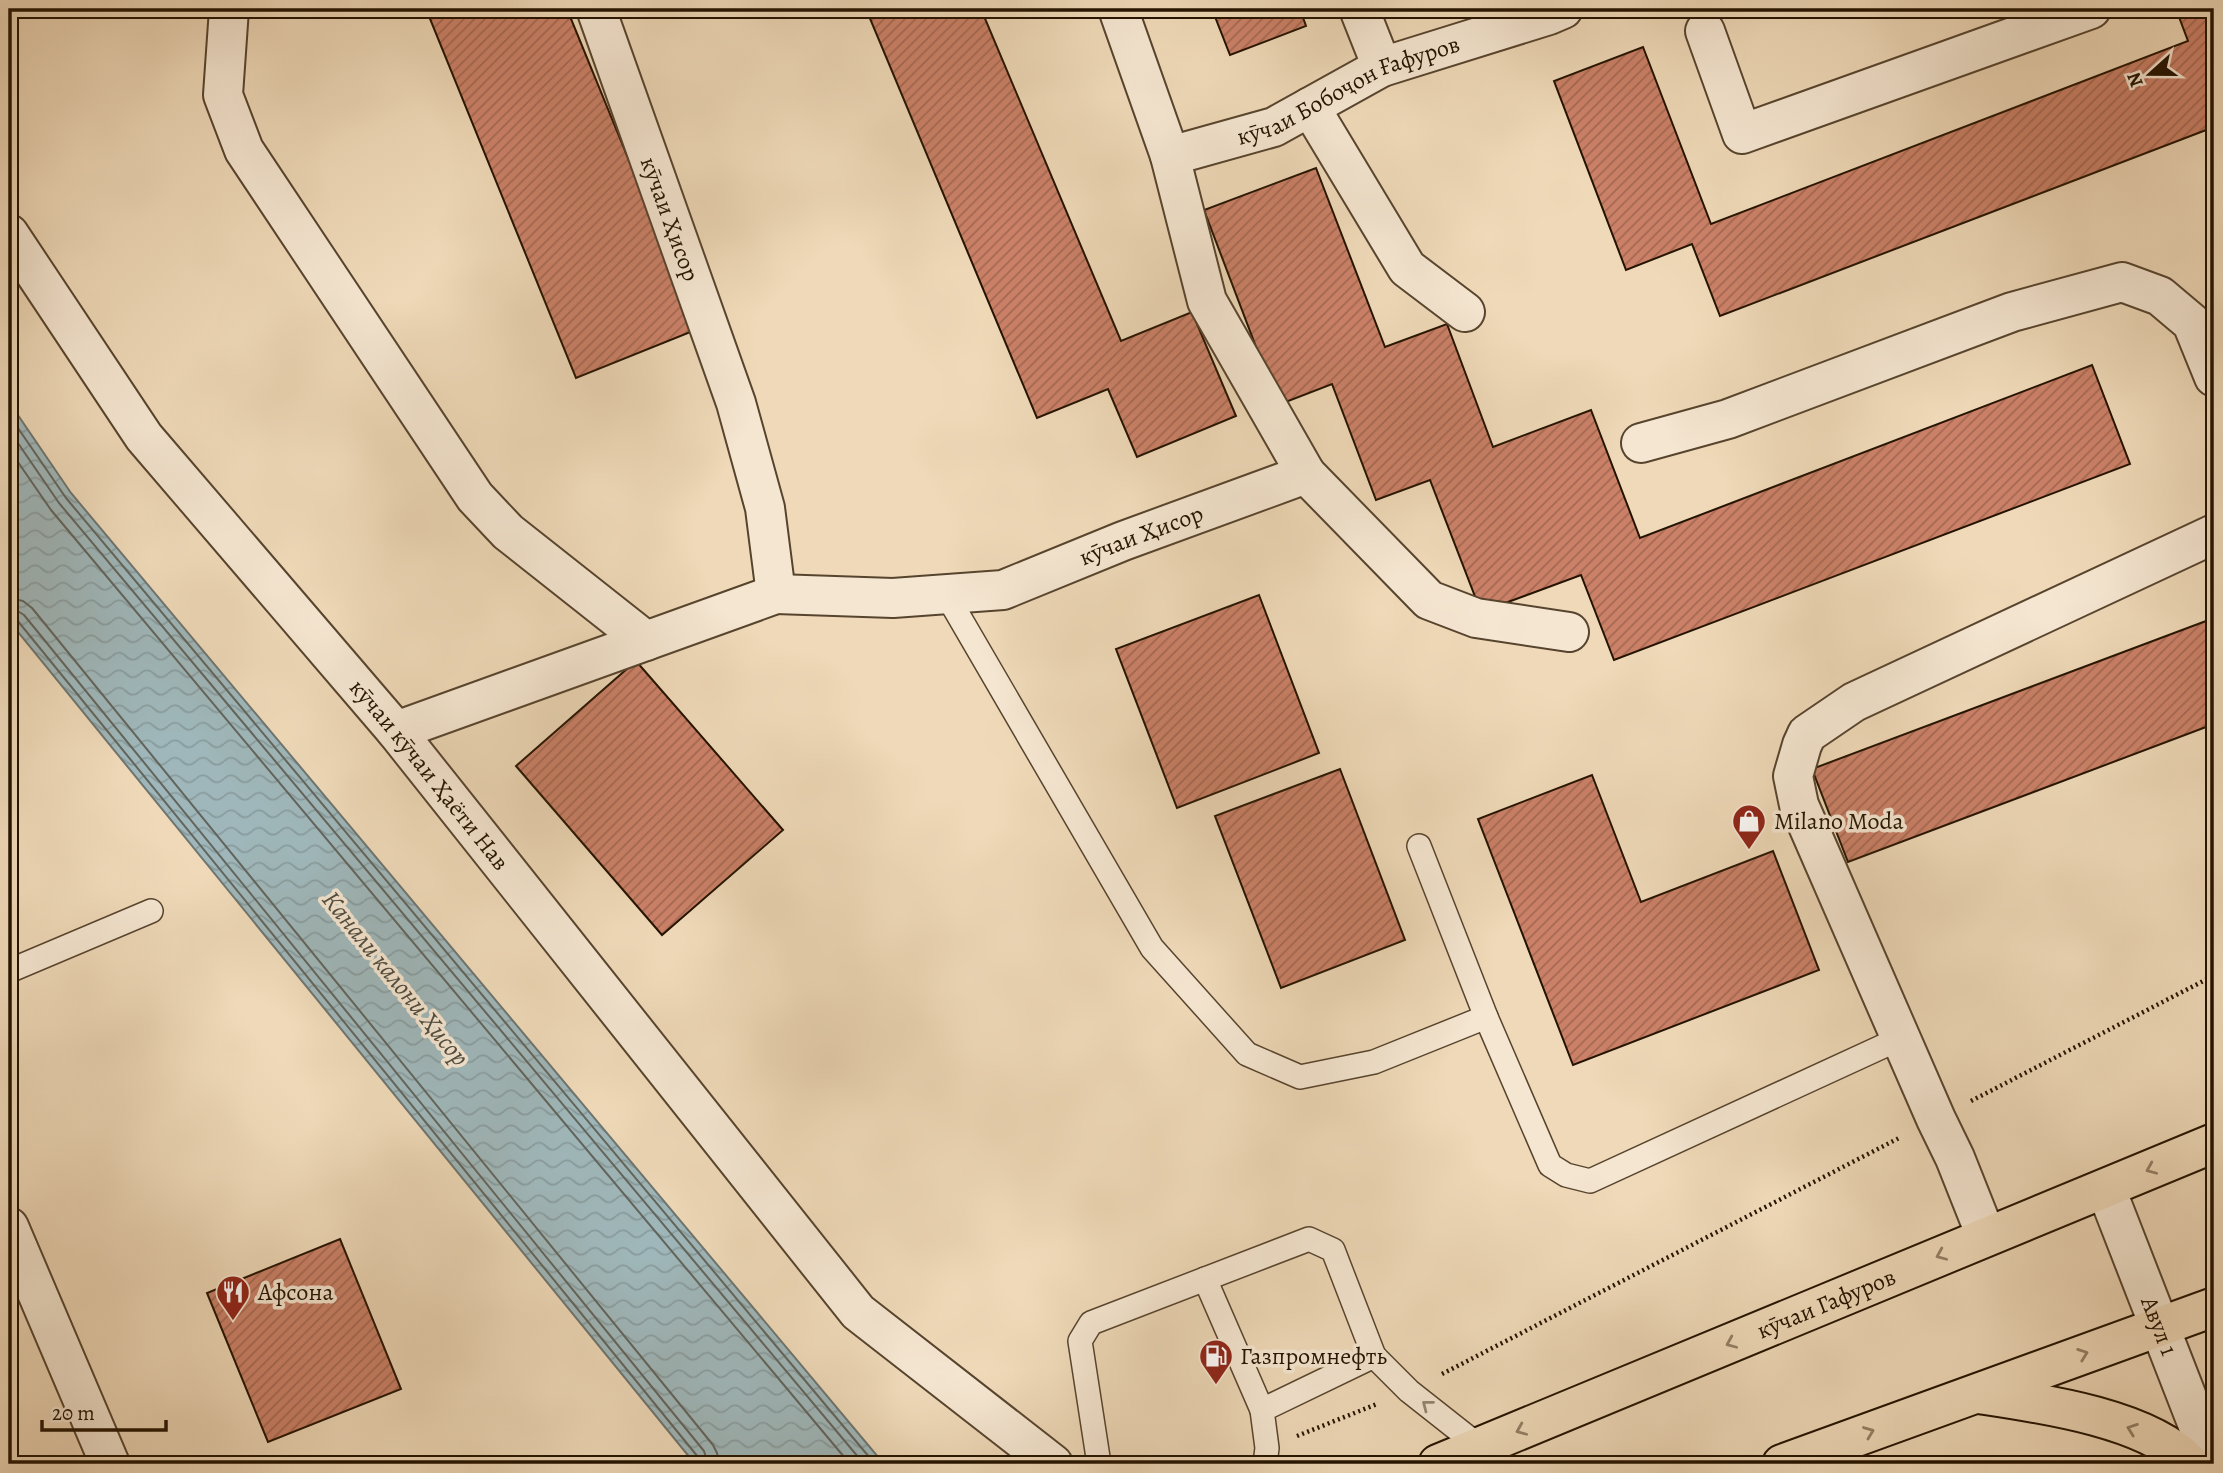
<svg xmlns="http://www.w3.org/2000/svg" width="2223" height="1473" viewBox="0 0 2223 1473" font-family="Alegreya,serif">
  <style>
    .water { fill: url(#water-waves); stroke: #6e7570; stroke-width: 2 }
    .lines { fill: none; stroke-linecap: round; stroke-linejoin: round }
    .shore { stroke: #62655d; stroke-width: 2 }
    .building { fill: url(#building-hatch); stroke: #241300; stroke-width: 2 }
    .service-casing { stroke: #57442e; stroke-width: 26 }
    .minor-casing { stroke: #57442e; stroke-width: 42 }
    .primary-casing { stroke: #241300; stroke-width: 42 }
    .path { stroke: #241300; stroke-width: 4.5; stroke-dasharray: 2 3.5; stroke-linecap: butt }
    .service { stroke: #f5e6d1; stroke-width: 23 }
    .minor { stroke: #f5e6d1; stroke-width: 38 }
    .primary { stroke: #efd9b8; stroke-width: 38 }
    .oneway { stroke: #948065 }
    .oneway2 { stroke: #978773 }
    .labels { text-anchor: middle; stroke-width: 7; stroke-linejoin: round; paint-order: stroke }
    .street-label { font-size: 24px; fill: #241300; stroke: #f5e6d1 }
    .poi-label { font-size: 24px; fill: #241300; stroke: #f5e6d1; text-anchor: start }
    .water-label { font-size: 26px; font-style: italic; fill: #4f4c41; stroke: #f5e6d1 }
  </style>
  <defs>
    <pattern id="water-waves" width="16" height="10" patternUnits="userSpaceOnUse" patternTransform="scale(1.75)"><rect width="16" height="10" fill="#9fb7ba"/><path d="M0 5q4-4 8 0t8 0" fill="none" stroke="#899c9e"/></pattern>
    <pattern id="building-hatch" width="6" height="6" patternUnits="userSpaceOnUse" patternTransform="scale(1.75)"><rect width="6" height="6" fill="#cb8168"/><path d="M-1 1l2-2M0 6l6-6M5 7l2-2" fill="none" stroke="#a56853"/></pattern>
  </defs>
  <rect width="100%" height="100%" fill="#efd9b8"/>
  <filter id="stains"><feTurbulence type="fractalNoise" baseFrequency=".00286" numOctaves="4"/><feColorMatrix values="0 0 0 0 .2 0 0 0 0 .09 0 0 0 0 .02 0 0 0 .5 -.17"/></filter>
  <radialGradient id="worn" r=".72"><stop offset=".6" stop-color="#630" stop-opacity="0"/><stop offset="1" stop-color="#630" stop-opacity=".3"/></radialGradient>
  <path class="water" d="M 9,402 L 71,493 L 884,1464 L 695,1464 L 9,621 Z"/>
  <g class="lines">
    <g class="shore">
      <path d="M 9,415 L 66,498 L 875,1464"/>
      <path d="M 9,430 L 59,503 L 864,1464"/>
      <path d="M 9,449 L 51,510 L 850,1464"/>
      <path d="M 9,598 L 23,601 L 32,608 L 713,1445 L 717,1453 L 719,1464"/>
      <path d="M 9,609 L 16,610 L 24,615 L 704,1451 L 708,1464"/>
      <path d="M 9,617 L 17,620 L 698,1457 L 699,1464"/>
    </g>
  </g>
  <g class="building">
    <path d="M 426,9 L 567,9 L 698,329 L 576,378 Z"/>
    <path d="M 866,9 L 981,9 L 1121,341 L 1192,312 L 1236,416 L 1137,457 L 1108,389 L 1037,418 Z"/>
    <path d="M 1212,9 L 1300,9 L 1306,26 L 1230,55 Z"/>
    <path d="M 2176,9 L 2214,9 L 2214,127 L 1720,316 L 1692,244 L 1626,270 L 1554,81 L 1643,47 L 1711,224 L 2188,41 Z"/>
    <path d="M 1316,168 L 1385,347 L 1447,324 L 1493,447 L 1591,410 L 1640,538 L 2092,365 L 2130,464 L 1614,660 L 1581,575 L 1481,612 L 1430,480 L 1376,500 L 1332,384 L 1278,405 L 1204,210 Z"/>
    <path d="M 1259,595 L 1319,753 L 1177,808 L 1116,649 Z"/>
    <path d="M 2214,618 L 2214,724 L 1848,862 L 1812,769 Z"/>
    <path d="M 636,661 L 783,830 L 662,935 L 516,766 Z"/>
    <path d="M 1340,769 L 1405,940 L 1281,988 L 1215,816 Z"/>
    <path d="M 1592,775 L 1641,902 L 1773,851 L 1819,970 L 1573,1065 L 1478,819 Z"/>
    <path d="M 340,1239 L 401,1389 L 268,1442 L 207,1293 Z"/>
  </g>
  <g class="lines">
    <g class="service-casing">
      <g id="service">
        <path d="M 946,594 L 1152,948 L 1247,1054 L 1300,1077 L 1374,1062 L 1486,1017"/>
        <path d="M 1419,846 L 1486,1017 L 1550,1165 L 1566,1175 L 1590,1181 L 1901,1038"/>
        <path d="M 9,971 L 151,911"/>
        <path d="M 1205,1279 L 1262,1410"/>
        <path d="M 1099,1464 L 1080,1341 L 1091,1323 L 1309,1239 L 1333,1250 L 1374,1356"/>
        <path d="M 1265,1464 L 1267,1448 L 1262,1410 L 1374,1356 L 1409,1391 L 1480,1447"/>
      </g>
    </g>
    <g class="minor-casing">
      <g id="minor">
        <path d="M 229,9 L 223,95 L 244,150 L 475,497 L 508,532 L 646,641"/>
        <path d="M 1359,9 L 1382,67"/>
        <path d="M 1705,31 L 1742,134 L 2091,9"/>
        <path d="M 1310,107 L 1407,268 L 1465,312"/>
        <path id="s1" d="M 1170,156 L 1274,127 L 1382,67 L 1549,15 L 1563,9"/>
        <path id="s2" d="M 9,234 L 144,437 L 396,731 L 858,1312 L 1053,1464"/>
        <path d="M 1641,443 L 1728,419 L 2012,312 L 2122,282 L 2160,296 L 2192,323 L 2214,377"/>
        <path d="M 1306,474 L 1429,600 L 1476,618 L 1569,632"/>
        <path id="s3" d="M 776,594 L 893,598 L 1003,590 L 1123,541 L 1306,474 L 1207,301 L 1170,156 L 1118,9"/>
        <path d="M 396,731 L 776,594 L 765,508 L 736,403 L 596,9"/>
        <path id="s4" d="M 2106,1189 L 2213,1464"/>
        <path d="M 9,1227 L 110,1464"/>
        <path d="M 1986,1236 L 1955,1158 L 1936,1119 L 1799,805 L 1793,776 L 1802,745 L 1807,734 L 1854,702 L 2214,534"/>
      </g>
    </g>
    <g class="primary-casing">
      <g id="primary">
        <path d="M 1979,1394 C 2039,1403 2149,1418 2190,1464"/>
        <path id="s5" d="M 1438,1464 L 2214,1143"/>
        <path d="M 1782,1464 L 2214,1307"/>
      </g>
    </g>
    <g class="path">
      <path d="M 1971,1101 L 2213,976 L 2214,981"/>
      <path d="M 1442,1374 L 1901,1137"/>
      <path d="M 1297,1436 L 1377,1404"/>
      <path d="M 1221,1464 L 1234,1460"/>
    </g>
    <use href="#service" class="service"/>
    <use href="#minor" class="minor"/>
    <use href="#primary" class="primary"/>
  </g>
  <defs><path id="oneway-chevron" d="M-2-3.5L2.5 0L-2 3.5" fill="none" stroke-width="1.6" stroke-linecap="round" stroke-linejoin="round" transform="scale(1.75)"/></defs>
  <g class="oneway">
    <use href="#oneway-chevron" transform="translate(2151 1169) rotate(157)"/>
    <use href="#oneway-chevron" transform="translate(1941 1255) rotate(157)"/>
    <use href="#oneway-chevron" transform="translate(1731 1343) rotate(157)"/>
    <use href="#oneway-chevron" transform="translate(2083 1354) rotate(-20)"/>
    <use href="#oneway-chevron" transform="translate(2132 1429) rotate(-160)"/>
    <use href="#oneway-chevron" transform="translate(1521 1430) rotate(157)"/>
    <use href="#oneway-chevron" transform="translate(1869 1432) rotate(-21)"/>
  </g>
  <use class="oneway2" href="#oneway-chevron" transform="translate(1427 1405) rotate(-142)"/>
  <defs>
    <g id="shop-pin" transform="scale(1.75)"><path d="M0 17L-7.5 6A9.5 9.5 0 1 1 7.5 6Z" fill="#8f2418" stroke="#f5e6d1"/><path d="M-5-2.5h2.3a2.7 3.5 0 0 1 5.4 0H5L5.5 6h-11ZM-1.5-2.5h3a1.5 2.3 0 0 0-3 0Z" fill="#fff"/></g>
    <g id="restaurant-pin" transform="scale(1.75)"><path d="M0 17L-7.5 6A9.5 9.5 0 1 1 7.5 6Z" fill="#8f2418" stroke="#f5e6d1"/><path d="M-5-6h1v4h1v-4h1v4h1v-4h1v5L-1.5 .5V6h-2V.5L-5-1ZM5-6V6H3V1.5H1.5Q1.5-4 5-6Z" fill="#fff"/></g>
    <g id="fuel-pin" transform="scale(1.75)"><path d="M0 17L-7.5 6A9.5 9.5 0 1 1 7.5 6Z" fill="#8f2418" stroke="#f5e6d1"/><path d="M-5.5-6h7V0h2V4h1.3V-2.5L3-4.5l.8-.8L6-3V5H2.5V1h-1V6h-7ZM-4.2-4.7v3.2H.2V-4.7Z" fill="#fff"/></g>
  </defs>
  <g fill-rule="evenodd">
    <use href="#shop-pin" x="1749" y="821"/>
    <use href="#restaurant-pin" x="233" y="1292"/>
    <use href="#fuel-pin" x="1216" y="1356"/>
  </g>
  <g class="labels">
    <g class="street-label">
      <text dy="8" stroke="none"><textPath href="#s1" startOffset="191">кӯчаи Бобоҷон Ғафуров</textPath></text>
      <text transform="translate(670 219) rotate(70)" y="8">кӯчаи Ҳисор</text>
      <text dy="8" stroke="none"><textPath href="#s3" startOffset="376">кӯчаи Ҳисор</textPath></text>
      <text dy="8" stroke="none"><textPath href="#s2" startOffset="686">кӯчаи кӯчаи Ҳаёти Нав</textPath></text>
      <text dy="8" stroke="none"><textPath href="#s5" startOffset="420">кӯчаи Гафуров</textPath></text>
      <text dy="8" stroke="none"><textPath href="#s4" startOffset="147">Авул 1</textPath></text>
    </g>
    <g class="poi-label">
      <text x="1774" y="829">Milano Moda</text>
      <text x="258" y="1300">Афсона</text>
      <text x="1240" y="1364">Газпромнефть</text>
    </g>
    <g class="water-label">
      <text transform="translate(396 978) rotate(51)" y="9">Канали калони Ҳисор</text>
    </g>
  </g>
  <rect width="2223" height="1473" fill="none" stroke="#efd9b8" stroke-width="35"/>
  <rect x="10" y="10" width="2202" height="1452" fill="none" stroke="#241300" stroke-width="3.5"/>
  <rect x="18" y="18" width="2188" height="1438" fill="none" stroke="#241300" stroke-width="2"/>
  <g transform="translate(2150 74) rotate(249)" stroke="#f5e6d1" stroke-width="5" paint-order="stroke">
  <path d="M0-5L12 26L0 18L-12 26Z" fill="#241300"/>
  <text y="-10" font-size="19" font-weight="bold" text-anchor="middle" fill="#241300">N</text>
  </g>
  <path d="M42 1420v10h124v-10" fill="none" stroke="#241300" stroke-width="3.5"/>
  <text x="52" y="1420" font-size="21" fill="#241300" stroke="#f5e6d1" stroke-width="5" paint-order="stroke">20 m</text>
  <rect width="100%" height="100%" filter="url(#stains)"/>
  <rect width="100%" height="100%" fill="url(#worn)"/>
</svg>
